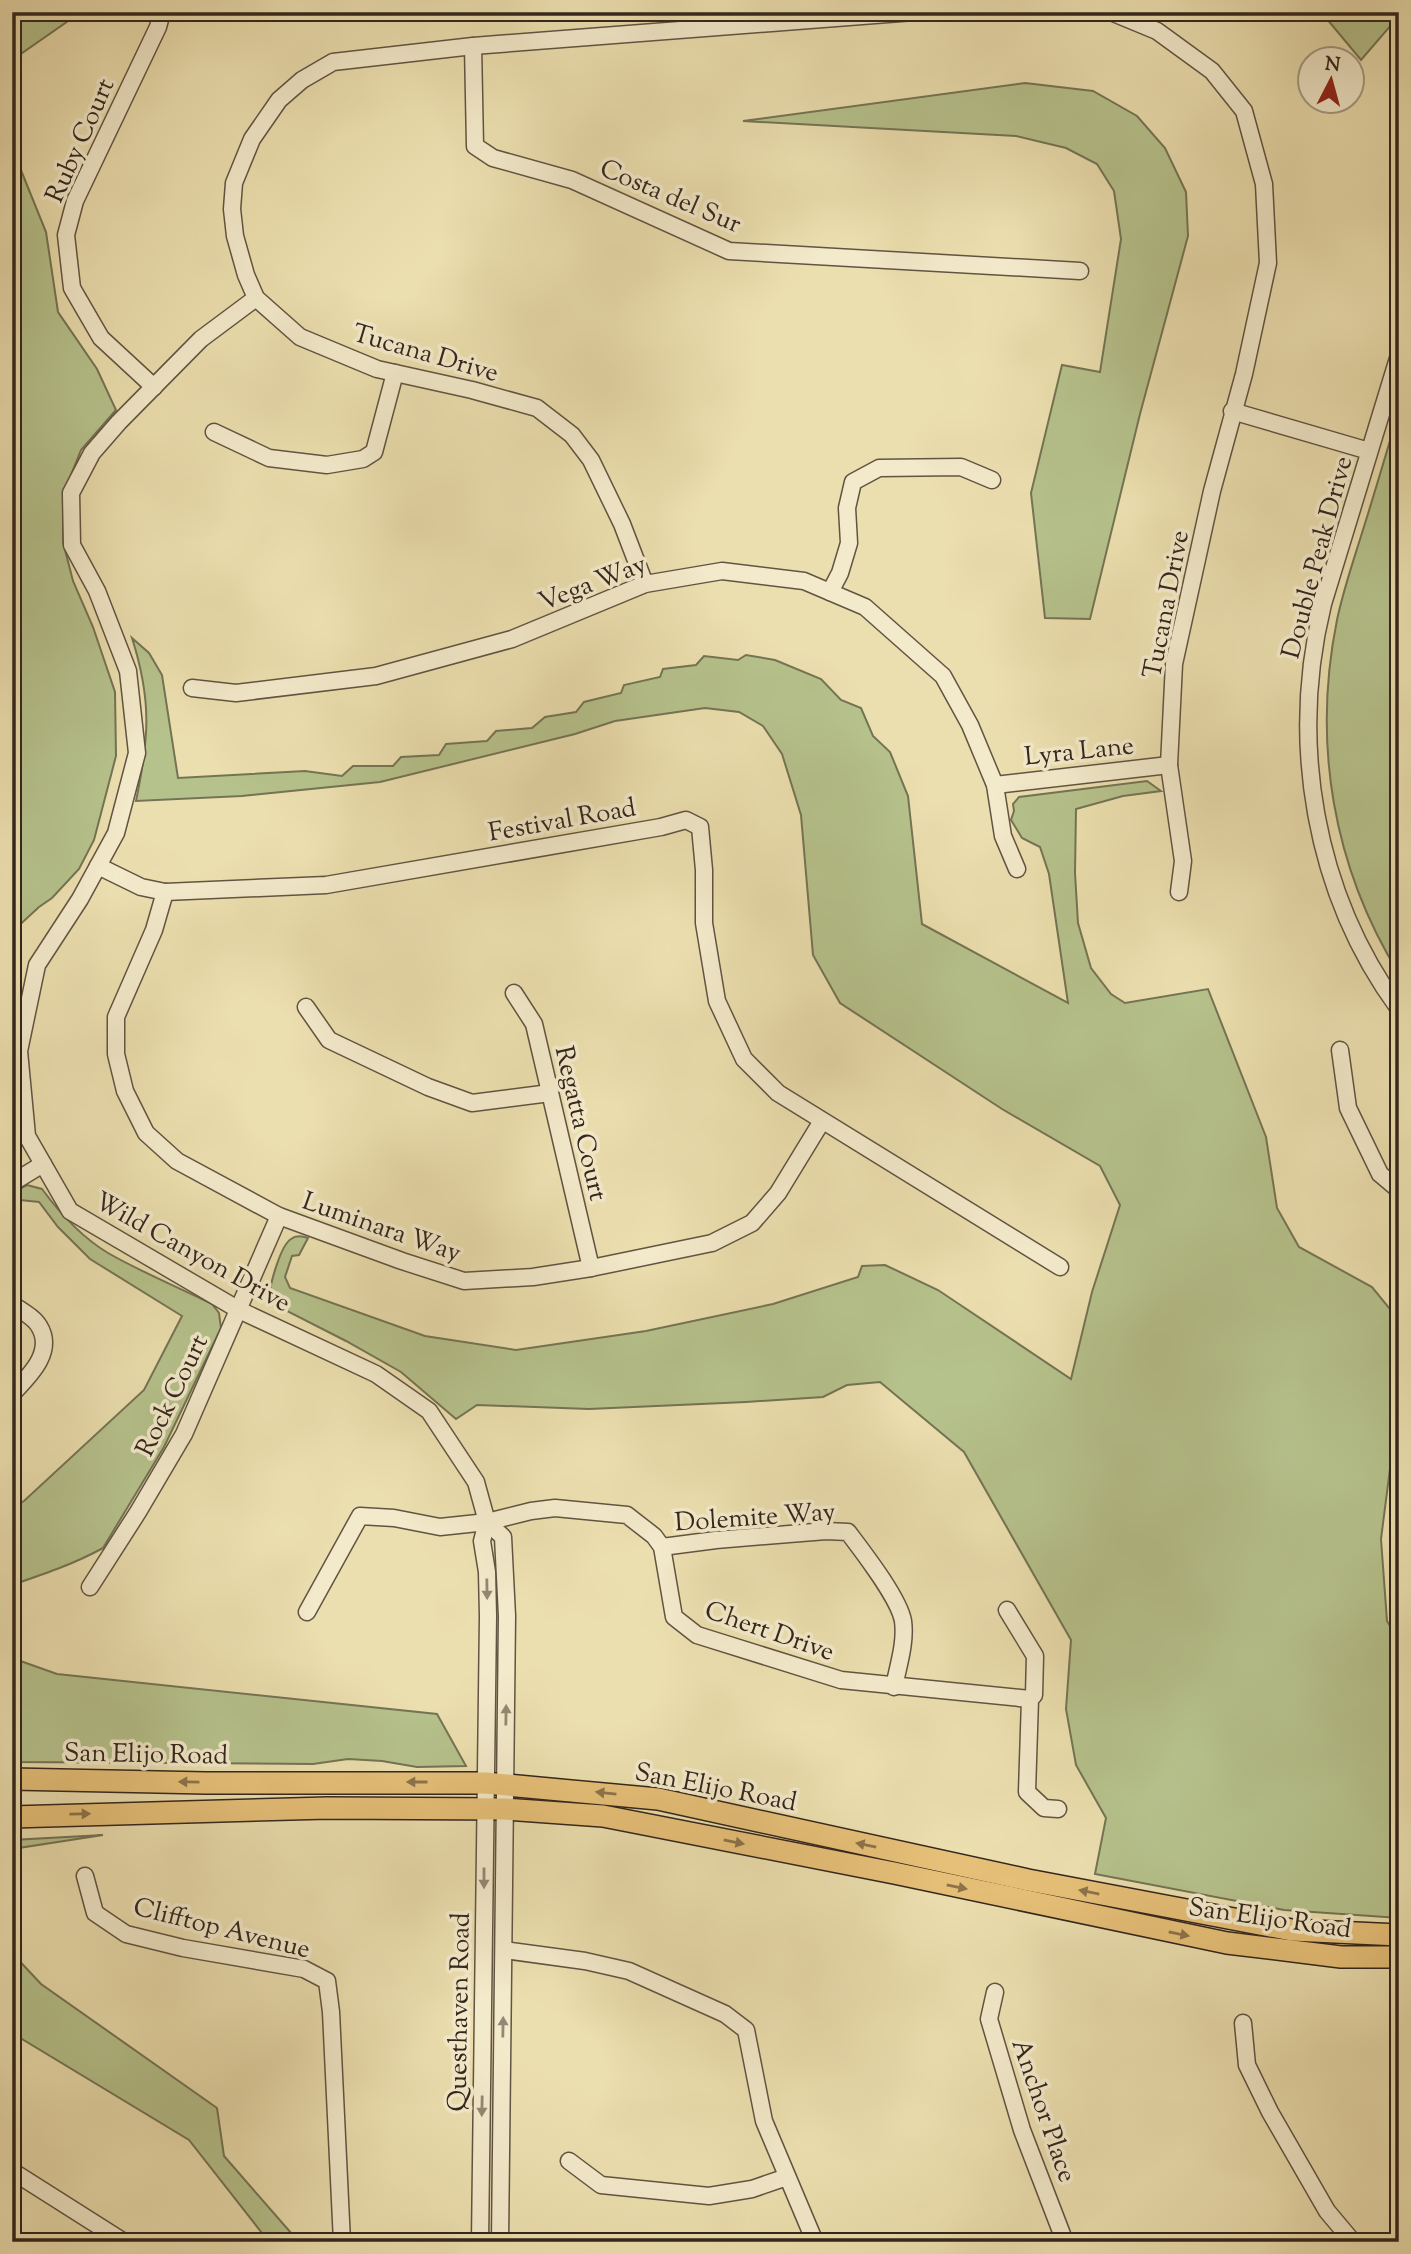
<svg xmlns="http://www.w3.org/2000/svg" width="1411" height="2254" viewBox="0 0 1411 2254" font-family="'Sorts Mill Goudy',serif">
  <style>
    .green { fill: #b6c28c; stroke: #747454; stroke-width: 2 }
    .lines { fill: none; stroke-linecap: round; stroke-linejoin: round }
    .minor-casing { stroke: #615442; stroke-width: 19 }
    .major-casing { stroke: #33261d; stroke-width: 24 }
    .minor { stroke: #f3eacb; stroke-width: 16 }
    .major { stroke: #e6c078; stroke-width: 21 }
    .oneway { fill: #938874 }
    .oneway2 { fill: #8c734a }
    .labels { text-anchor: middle; stroke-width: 7; stroke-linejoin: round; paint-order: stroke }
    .street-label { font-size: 26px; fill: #33261d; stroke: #f3eacb }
  </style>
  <rect width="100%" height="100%" fill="#ecdfaf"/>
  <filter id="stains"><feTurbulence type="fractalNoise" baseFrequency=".00286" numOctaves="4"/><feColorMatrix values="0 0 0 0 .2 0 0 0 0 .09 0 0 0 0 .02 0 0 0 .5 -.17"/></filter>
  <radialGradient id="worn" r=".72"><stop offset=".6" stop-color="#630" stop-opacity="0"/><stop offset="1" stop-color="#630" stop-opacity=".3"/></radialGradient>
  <g class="green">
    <path d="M 12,12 L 81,12 L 12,60 Z"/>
    <path d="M 1321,12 L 1399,12 L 1399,16 L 1361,60 Z"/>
    <path d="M 1025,83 L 1093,91 L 1137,116 L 1165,148 L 1186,192 L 1188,236 L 1140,414 L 1090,619 L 1045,618 L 1031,493 L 1062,365 L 1100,372 L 1121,239 L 1114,191 L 1097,164 L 1066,148 L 1016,136 L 743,121 Z"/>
    <path d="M 12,148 L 46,232 L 58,312 L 97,369 L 116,410 L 81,450 L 63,495 L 63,542 L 73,581 L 93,627 L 115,692 L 116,756 L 94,840 L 79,869 L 52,898 L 39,907 L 12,932 Z"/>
    <path d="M 1399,410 L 1399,974 C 1333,867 1312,743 1337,620 C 1343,591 1353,562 1362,533 C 1375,492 1387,451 1399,410 Z"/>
    <path d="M 132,638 L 149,653 L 162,675 L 178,778 L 305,771 L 342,776 L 353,766 L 393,766 L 401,757 L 439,755 L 446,744 L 487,741 L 496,731 L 532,728 L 545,717 L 576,712 L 584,702 L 621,693 L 624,685 L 660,677 L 663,669 L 696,665 L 704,656 L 738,660 L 746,655 L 775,660 L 821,679 L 841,700 L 861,708 L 873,736 L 890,752 L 908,796 L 922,924 L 1068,1003 L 1049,874 L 1040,847 L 1022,838 L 1011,820 L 1014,811 L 1013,804 L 1019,797 L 1147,781 L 1161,791 L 1123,796 L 1076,809 L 1075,873 L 1078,923 L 1091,968 L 1111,994 L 1125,1003 L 1208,989 L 1266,1137 L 1277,1208 L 1299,1247 L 1372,1287 L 1394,1314 L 1399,1331 L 1399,1399 L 1381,1539 L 1387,1621 L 1399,1641 L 1399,1918 L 1284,1910 L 1095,1874 L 1106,1818 L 1076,1765 L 1066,1709 L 1071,1640 L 964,1452 L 880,1382 L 847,1385 L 823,1397 L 746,1402 L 589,1409 L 477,1405 L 456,1419 L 401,1372 L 346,1341 L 287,1311 L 270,1292 C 271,1281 281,1245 291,1239 C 296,1235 302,1236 308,1238 L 299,1255 L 292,1256 L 285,1277 L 290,1288 L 425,1336 L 516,1350 L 646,1331 L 773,1304 L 858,1277 L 862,1266 L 885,1265 L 938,1290 L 1071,1379 L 1092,1292 L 1120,1205 L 1100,1166 L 1002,1109 L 840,1003 L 813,955 L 801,815 L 782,754 L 763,726 L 739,712 L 705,708 L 615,721 L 575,734 L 380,782 L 242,796 L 136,801 C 149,738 152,701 132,638 Z"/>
    <path d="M 27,1185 L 42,1189 C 59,1212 83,1238 108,1253 C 141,1272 178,1287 212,1304 L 219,1313 L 221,1328 L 164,1447 L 103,1548 C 74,1564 44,1574 12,1585 L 12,1508 L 24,1501 L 144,1390 L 182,1316 L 90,1259 L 58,1227 L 39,1202 L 20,1200 L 12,1209 L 12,1193 Z"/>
    <path d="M 12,1658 L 57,1674 L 437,1714 L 466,1766 L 417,1767 L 382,1761 L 348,1759 L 313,1764 L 12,1762 Z"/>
    <path d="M 103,1835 L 12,1849 L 12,1840 Z"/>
    <path d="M 12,1953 L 41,1984 L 217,2108 L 224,2156 L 299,2242 L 269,2242 L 189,2140 L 12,2033 Z"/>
  </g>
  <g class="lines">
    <g class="minor-casing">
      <g id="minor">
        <path d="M 1111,12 L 1157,31 L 1212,71 L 1244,111 L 1264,184 L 1268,263 L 1244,374 L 1212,491 L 1174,664 L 1169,765 L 1183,861 L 1179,892"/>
        <path d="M 473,46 L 475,146 L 493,158 L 572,180 L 729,251 L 1080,271"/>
        <path d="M 256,298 L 201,339 L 119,422 L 92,453 L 71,493 L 72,545 L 97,591 L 128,671 L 137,753 L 116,833 L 80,899 L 37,965 L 19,1051 L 27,1136 L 70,1211 L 239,1310 L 376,1374 L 429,1411 L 476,1482 L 487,1522 L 503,1537 L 507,1616 L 500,2242"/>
        <path d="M 1399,355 L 1323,604 C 1289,742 1314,893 1399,1009"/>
        <path d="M 154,387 L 101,338 L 72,288 L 66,235 L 75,201 L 158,27 L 162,12"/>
        <path d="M 1232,411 L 1369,451"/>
        <path d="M 214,432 L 269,458 L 327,465 L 363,459 L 374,452 L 395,373"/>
        <path d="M 645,584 L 622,524 L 591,460 L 572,435 L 537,408 L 472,390 L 377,369 L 300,337 L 256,298 L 246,275 L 235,236 L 232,209 L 234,183 L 252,139 L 279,100 L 302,80 L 333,62 L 473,46 L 914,12"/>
        <path d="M 830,592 L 840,573 L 849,543 L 847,508 L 853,482 L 879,468 L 961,467 L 992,480"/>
        <path d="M 192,688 L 236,693 L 376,676 L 512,639 L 645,584 L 722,571 L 804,581 L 865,607 L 943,676 L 970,725 L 995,785 L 1003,836 L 1017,869"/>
        <path d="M 995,785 L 1169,765"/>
        <path d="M 98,866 L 141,887 L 165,892 L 326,885 L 661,827 L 686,820 L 700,827 L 704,870 L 704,923 L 717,1001 L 744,1059 L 778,1093 L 1060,1267"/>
        <path d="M 165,892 L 154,930 L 116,1017 L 116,1054 L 125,1091 L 146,1133 L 177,1161 L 279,1216 L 402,1261 L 464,1281 L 533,1277 L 591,1268 L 712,1243 L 752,1223 L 778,1193 L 822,1121"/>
        <path d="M 514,993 L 534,1024 L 591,1268"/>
        <path d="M 306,1007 L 329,1040 L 428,1087 L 472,1103 L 550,1093"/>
        <path d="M 1340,1050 L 1348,1108 L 1380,1174 L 1399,1190"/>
        <path d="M 12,1183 L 43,1164"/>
        <path d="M 12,1304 C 20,1310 34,1317 39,1326 C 55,1352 29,1376 12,1394"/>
        <path d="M 662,1547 L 716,1540 L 826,1531 L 848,1532 C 863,1552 899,1598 903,1621 C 906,1643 898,1666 894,1687"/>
        <path d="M 90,1587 L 138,1512 L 184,1434 L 279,1216"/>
        <path d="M 1007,1610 L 1035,1656 L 1034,1695 L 1030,1699 L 1027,1792 L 1044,1808 L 1058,1809"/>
        <path d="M 307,1612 L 360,1516 L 394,1518 L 440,1527 L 487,1522 L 531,1511 L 555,1508 L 627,1515 L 654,1536 L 662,1547 L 674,1617 L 697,1635 L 841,1680 L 1030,1699"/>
        <path d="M 85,1876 L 95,1913 L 126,1934 L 183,1948 L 304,1969 L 327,1981 L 331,2012 L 342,2242"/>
        <path d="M 504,1950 L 585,1961 L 629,1971 L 725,2014 L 746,2030 L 764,2121 L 815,2242"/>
        <path d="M 995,1992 L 989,2019 L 1022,2130 L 1065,2242"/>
        <path d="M 1243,2023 L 1247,2065 L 1270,2112 L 1327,2211 L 1353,2242"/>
        <path d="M 569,2161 L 601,2185 L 709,2196 L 752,2189 L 787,2177"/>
        <path d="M 12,2171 L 124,2242"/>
        <path d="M 480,2242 L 488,1616 L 487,1572 L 482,1541 L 487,1522"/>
      </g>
    </g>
    <g class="major-casing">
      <g id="major">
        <path d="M 12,1779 L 206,1783 L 485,1783 L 658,1799 L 1028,1880 L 1292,1930 L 1399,1935"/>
        <path d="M 12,1817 L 327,1808 L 505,1809 L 603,1816 L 894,1873 L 1227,1943 L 1341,1957 L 1399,1957"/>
      </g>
    </g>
    <use href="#minor" class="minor"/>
    <use href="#major" class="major"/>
  </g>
  <defs><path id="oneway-solid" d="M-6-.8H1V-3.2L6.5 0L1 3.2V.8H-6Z" transform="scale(1.75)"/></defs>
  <g class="oneway">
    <use href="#oneway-solid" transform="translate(487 1589) rotate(89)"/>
    <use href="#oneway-solid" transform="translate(506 1715) rotate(-89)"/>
    <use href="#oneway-solid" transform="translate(484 1878) rotate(90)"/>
    <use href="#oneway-solid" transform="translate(503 2027) rotate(-89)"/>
    <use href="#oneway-solid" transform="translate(482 2106) rotate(91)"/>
  </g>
  <g class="oneway2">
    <use href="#oneway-solid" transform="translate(189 1782) rotate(-179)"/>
    <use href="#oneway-solid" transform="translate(417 1782) rotate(-180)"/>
    <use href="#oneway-solid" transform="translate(606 1793) rotate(-174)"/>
    <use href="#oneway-solid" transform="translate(80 1814) rotate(-1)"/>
    <use href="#oneway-solid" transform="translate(734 1842) rotate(11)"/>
    <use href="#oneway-solid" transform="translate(866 1845) rotate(-168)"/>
    <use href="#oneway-solid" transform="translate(957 1887) rotate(12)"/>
    <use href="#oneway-solid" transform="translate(1089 1892) rotate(-169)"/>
    <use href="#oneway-solid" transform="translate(1179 1934) rotate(11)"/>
  </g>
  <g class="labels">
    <g class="street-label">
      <text transform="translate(79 140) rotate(-66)" y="9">Ruby Court</text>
      <text transform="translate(671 195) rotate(23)" y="9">Costa del Sur</text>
      <text transform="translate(426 352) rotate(16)" y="9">Tucana Drive</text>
      <text transform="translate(1316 557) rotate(-75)" y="9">Double Peak Drive</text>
      <text transform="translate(592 582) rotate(-21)" y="9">Vega Way</text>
      <text transform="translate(1165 604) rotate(-79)" y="9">Tucana Drive</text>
      <text transform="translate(1079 750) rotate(-6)" y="9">Lyra Lane</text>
      <text transform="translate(562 819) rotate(-10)" y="9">Festival Road</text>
      <text transform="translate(582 1123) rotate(77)" y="9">Regatta Court</text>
      <text transform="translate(382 1226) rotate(19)" y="9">Luminara Way</text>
      <text transform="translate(193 1251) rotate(29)" y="9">Wild Canyon Drive</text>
      <text transform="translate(171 1395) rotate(-64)" y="9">Rock Court</text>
      <text transform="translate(755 1516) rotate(-4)" y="9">Dolemite Way</text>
      <text transform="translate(770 1630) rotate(19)" y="9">Chert Drive</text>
      <text transform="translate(146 1753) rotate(1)" y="9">San Elijo Road</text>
      <text transform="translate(716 1786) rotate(11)" y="9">San Elijo Road</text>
      <text transform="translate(1270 1917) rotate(8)" y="9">San Elijo Road</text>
      <text transform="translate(222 1927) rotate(14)" y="9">Clifftop Avenue</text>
      <text transform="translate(458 2012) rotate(-89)" y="9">Questhaven Road</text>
      <text transform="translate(1045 2110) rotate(71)" y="9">Anchor Place</text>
    </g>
  </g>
  <rect width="1411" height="2254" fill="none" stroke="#ecdfaf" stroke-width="42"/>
  <rect x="14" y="14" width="1383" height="2226" fill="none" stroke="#33261d" stroke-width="3.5"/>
  <rect x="21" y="21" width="1369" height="2212" fill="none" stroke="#33261d" stroke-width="2"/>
  <g transform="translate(1331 80) rotate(6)"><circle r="33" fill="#f3eacb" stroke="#a69c85" stroke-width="2"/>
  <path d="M0-5L12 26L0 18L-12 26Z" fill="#8f2418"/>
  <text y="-10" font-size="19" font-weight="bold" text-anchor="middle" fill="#33261d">N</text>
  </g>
  <rect width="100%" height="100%" filter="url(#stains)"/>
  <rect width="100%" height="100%" fill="url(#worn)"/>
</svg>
